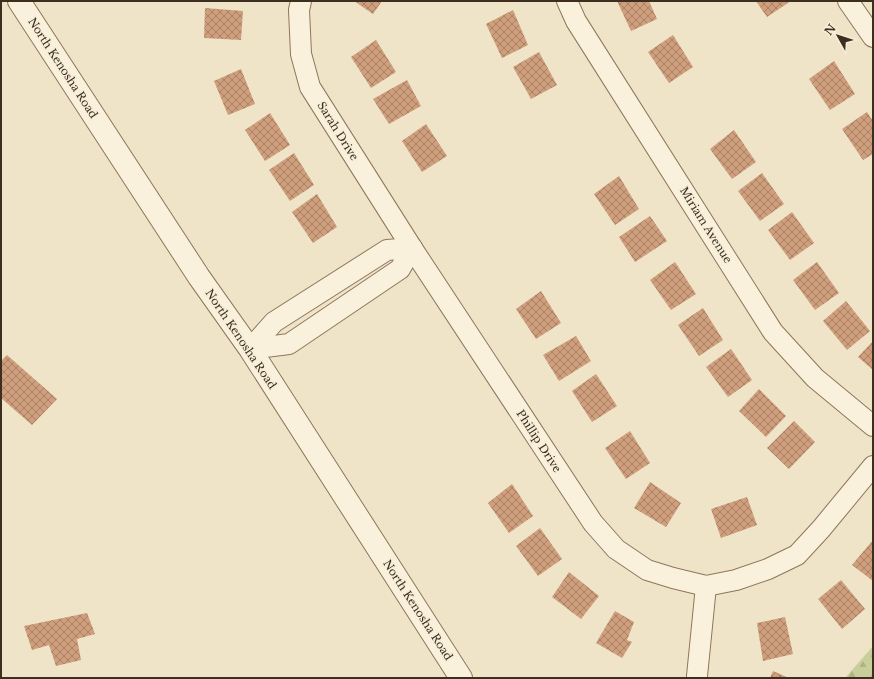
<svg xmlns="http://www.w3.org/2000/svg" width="874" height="679" viewBox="0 0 874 679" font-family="'Libre Baskerville',serif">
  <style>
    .forest { fill: url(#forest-firs) }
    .building { fill: url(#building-cross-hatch) }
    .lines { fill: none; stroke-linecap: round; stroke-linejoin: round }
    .minor-casing { stroke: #8d765c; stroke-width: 22 }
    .tertiary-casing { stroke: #8d765c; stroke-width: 24 }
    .minor { stroke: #faf1dc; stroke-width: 20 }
    .tertiary { stroke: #faf1dc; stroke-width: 22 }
    .labels { text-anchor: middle; stroke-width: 3.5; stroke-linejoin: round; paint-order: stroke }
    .street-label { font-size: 11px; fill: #3d2e20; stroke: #f7eed8 }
  </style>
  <defs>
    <pattern id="forest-firs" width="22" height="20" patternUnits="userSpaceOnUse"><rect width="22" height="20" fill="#c9cf9b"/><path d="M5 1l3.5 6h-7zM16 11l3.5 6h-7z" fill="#aeb285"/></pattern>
    <pattern id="building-cross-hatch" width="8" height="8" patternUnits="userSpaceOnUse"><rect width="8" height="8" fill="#cf9f7d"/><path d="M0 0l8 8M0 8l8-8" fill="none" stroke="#a98266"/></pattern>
  </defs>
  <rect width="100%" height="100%" fill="#f0e4c8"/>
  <path class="forest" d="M 873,646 L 873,678 L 845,678 Z"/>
  <g class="building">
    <path d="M 354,1 L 382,1 L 373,14 Z"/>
    <path d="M 617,1 L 649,1 L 657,19 L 631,31 Z"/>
    <path d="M 756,1 L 791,1 L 767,17 Z"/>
    <path d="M 205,8 L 243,11 L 241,40 L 204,38 Z"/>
    <path d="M 513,10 L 528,45 L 502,58 L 486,24 Z"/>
    <path d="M 673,35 L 693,67 L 669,83 L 648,52 Z"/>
    <path d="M 376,40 L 396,72 L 371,88 L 351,57 Z"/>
    <path d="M 539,52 L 557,85 L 531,99 L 513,67 Z"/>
    <path d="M 834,61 L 855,94 L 830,110 L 809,79 Z"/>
    <path d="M 241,69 L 255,104 L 228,115 L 214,81 Z"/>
    <path d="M 407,80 L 421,106 L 389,124 L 373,99 Z"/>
    <path d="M 867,112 L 873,121 L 873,154 L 863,160 L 842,129 Z"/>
    <path d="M 270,113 L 290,145 L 265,161 L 245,130 Z"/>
    <path d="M 426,124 L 447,156 L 422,172 L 402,141 Z"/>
    <path d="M 734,130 L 756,162 L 732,179 L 710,149 Z"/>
    <path d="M 294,153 L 314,185 L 290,201 L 269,170 Z"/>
    <path d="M 762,173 L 784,204 L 760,221 L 738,191 Z"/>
    <path d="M 619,176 L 639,209 L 615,225 L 594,194 Z"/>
    <path d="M 317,194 L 337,227 L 313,243 L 292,212 Z"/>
    <path d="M 792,212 L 814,243 L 790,260 L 768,230 Z"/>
    <path d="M 650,216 L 667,241 L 635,262 L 619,237 Z"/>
    <path d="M 675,262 L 696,294 L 671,310 L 650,280 Z"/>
    <path d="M 817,262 L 839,293 L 815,310 L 793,280 Z"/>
    <path d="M 541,291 L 561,323 L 536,339 L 516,309 Z"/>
    <path d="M 846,301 L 870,331 L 847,350 L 823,321 Z"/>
    <path d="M 703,308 L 723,340 L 699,356 L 678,325 Z"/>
    <path d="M 576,336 L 591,361 L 559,381 L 543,355 Z"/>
    <path d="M 873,341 L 873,370 L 858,357 Z"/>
    <path d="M 731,349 L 752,380 L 728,397 L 706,367 Z"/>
    <path d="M 7,355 L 57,399 L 32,425 L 1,398 L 1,361 Z"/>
    <path d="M 596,374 L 617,406 L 592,422 L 572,391 Z"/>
    <path d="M 759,389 L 786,416 L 766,437 L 739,411 Z"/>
    <path d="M 794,421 L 815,442 L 789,469 L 767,448 Z"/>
    <path d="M 630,431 L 650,463 L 626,479 L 605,448 Z"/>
    <path d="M 650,482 L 681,503 L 666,527 L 634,508 Z"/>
    <path d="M 512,484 L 533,516 L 509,533 L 488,503 Z"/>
    <path d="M 747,497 L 757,525 L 721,538 L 711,509 Z"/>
    <path d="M 540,528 L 562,559 L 538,576 L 516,546 Z"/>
    <path d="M 873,540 L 873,581 L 852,565 Z"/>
    <path d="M 569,572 L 599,596 L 581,619 L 552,597 Z"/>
    <path d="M 841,580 L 865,609 L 842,629 L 818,599 Z"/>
    <path d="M 615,611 L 634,622 L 627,640 L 632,642 L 622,658 L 596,643 Z"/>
    <path d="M 87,613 L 95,634 L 77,639 L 81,660 L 56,666 L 49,645 L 32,650 L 24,626 Z"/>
    <path d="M 785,617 L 793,654 L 763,661 L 757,623 Z"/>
    <path d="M 773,671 L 789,678 L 770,678 Z"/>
  </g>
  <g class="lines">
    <g class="minor-casing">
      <g id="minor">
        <path d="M 301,1 L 299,10 L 301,54 L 310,87 L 412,248 L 593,523 L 616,549 L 647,570 L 673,578 L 706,586 L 736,580 L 768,569 L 797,555 L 821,529 L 873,466"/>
        <path d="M 567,1 L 576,21 L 773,332 L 815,378 L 873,426"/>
        <path d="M 848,1 L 873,37"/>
        <path d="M 250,349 L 289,344 L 400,269 L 412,248"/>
        <path d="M 250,349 L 274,322 L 387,250 L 412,248"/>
        <path d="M 697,676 L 706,586"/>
      </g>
    </g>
    <g class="tertiary-casing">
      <path id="tertiary" d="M 19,1 L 199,277 L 250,349 L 461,678"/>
    </g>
    <use href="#minor" class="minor"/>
    <use href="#tertiary" class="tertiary"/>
  </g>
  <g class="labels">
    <g class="street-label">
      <text transform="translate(63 68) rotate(57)" y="4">North Kenosha Road</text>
      <text transform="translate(338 131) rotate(58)" y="4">Sarah Drive</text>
      <text transform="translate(706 225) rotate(58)" y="4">Miriam Avenue</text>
      <text transform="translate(241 339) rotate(56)" y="4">North Kenosha Road</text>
      <text transform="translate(539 441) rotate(57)" y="4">Phillip Drive</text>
      <text transform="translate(418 610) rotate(57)" y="4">North Kenosha Road</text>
    </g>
  </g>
  <rect width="874" height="679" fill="none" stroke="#3d2e20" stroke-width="4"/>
  <g transform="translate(838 36) rotate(309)" stroke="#f7eed8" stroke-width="3" paint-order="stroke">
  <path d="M0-3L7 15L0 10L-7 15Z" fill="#3d2e20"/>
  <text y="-6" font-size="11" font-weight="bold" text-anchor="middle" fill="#3d2e20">N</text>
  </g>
</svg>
